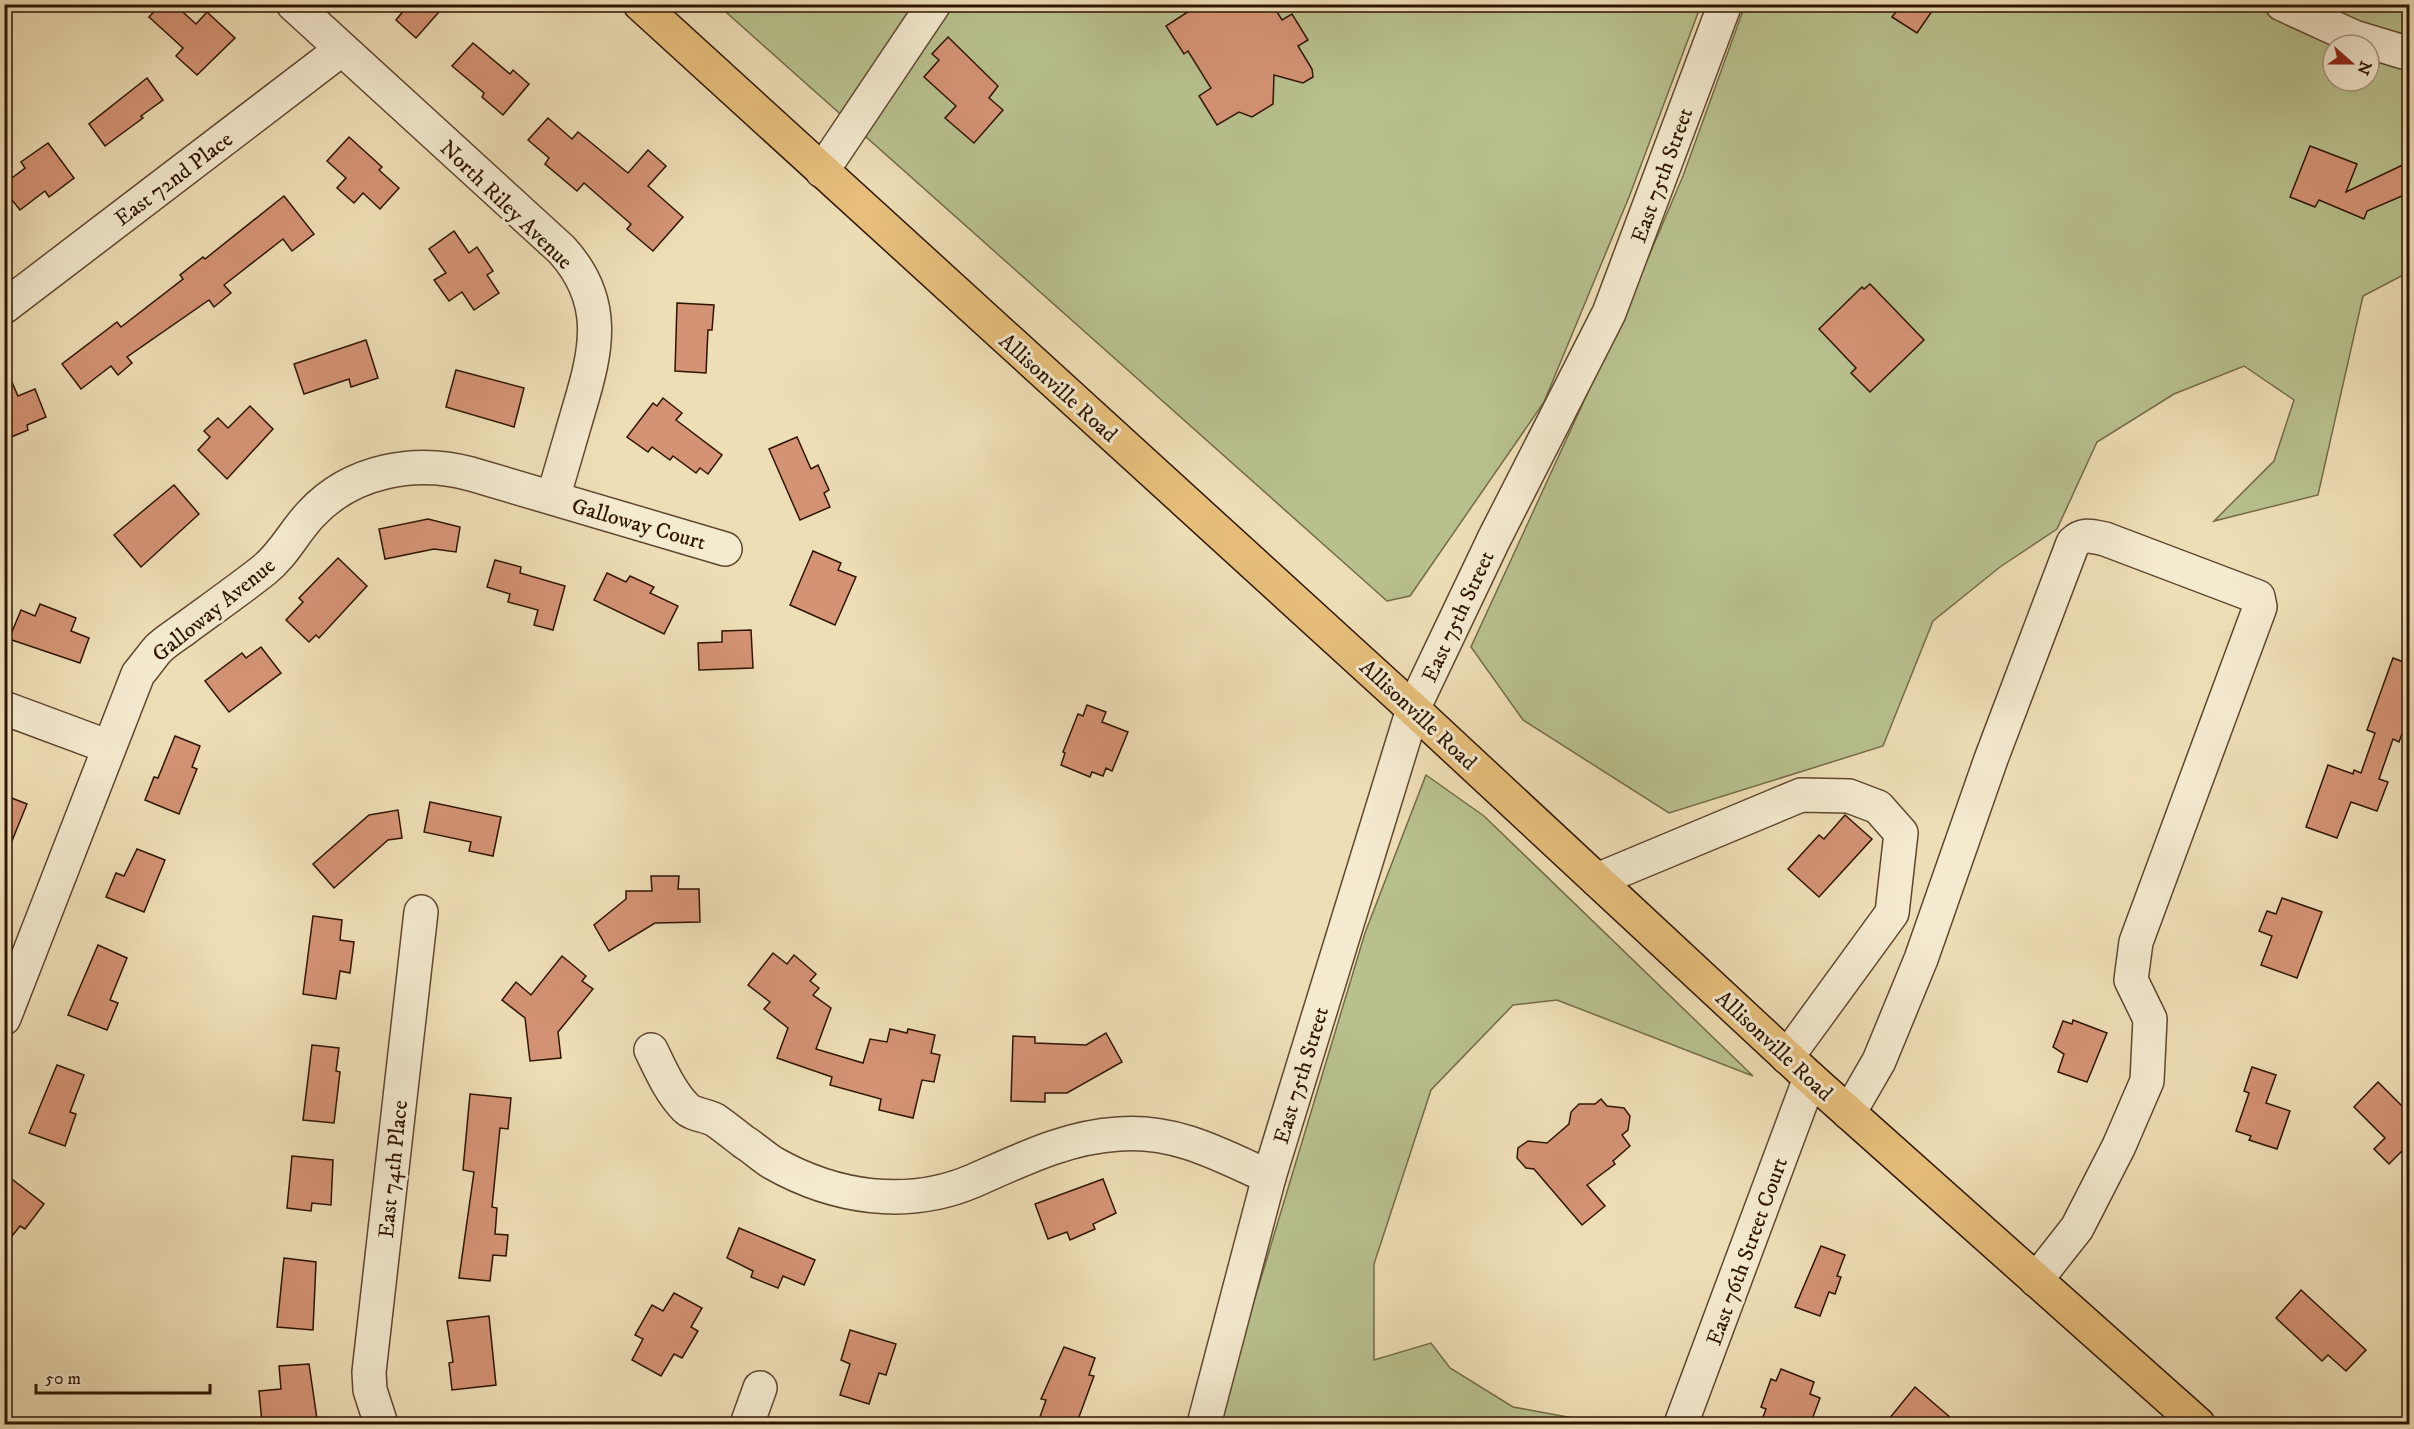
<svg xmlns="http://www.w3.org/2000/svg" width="2414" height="1429" viewBox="0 0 2414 1429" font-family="'IM FELL DW Pica',serif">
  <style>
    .green { fill: #b8c18e; stroke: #746b47; stroke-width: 1.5; fill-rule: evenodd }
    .building { fill: #d49375; stroke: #2f1500; stroke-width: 1.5 }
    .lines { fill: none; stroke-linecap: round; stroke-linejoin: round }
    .minor-casing { stroke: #5f472e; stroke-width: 36 }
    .major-casing { stroke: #2f1500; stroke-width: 36 }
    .minor { stroke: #f4ead0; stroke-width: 33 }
    .major { stroke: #e7bf7b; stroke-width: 33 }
    .labels { text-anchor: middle; stroke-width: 6; stroke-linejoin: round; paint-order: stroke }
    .street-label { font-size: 22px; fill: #2f1500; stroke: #f4ead0 }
  </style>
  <rect width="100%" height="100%" fill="#eedeb6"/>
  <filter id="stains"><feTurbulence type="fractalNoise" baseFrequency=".00333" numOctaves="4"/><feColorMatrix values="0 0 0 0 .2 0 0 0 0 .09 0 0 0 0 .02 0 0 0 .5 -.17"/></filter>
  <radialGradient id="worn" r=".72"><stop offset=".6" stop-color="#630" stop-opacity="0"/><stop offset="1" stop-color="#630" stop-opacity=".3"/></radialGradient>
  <g class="green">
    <path d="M 718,5 L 1701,5 L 1629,197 L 1544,402 L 1410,596 L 1387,601 Z"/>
    <path d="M 1745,5 L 2409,5 L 2409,272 L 2363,296 L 2318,495 L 2214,521 L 2274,461 L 2294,400 L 2244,366 L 2174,394 L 2097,442 L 2057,529 L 2000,567 L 1933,621 L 1883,746 L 1669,813 L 1523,720 L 1471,647 L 1628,305 L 1683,176 ZM 2333,45 L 2369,45 L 2369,81 L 2333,81 Z"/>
    <path d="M 1426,775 L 1484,816 L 1753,1076 L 1557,1000 L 1513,1005 L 1431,1090 L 1374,1264 L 1374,1360 L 1431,1343 L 1450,1368 L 1513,1407 L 1606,1424 L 1217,1424 L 1365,933 Z"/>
  </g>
  <g class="building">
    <path d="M 161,4 L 174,4 L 196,24 L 207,12 L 235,38 L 197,75 L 176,56 L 183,48 L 149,17 Z"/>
    <path d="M 409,4 L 446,4 L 416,38 L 396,20 Z"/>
    <path d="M 1200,4 L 1272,4 L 1282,20 L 1292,14 L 1308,40 L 1298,46 L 1312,69 L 1313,77 L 1303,83 L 1274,75 L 1273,104 L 1252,117 L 1239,112 L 1217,125 L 1199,96 L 1211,88 L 1188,51 L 1184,54 L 1166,26 Z"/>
    <path d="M 1902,4 L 1937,4 L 1917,33 L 1892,17 Z"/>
    <path d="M 948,37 L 998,86 L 989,98 L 1003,110 L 974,143 L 945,118 L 956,106 L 924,77 L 939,60 L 932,54 Z"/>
    <path d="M 473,43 L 510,74 L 513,70 L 529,84 L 503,115 L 482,97 L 484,93 L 452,66 Z"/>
    <path d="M 147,78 L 163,100 L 141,116 L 143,118 L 105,146 L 89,124 Z"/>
    <path d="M 548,118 L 572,139 L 578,132 L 628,173 L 648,150 L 666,166 L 648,186 L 683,217 L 653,251 L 627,229 L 631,224 L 584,183 L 577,191 L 545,164 L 549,158 L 528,140 Z"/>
    <path d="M 349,137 L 382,167 L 379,170 L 399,188 L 380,209 L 363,193 L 354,203 L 337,188 L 346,178 L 327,161 Z"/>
    <path d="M 48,143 L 74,178 L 49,197 L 45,191 L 20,210 L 4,190 L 4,184 L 25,168 L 21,162 Z"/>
    <path d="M 2310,146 L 2357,164 L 2346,192 L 2409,162 L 2409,193 L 2367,211 L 2364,219 L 2319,200 L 2315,207 L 2290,197 Z"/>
    <path d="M 284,196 L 314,234 L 292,251 L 283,239 L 224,285 L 231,293 L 214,307 L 209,300 L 127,357 L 132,363 L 118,375 L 111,366 L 81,389 L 62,364 L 117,322 L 121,327 L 183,279 L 180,275 L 203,257 L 205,259 Z"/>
    <path d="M 454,231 L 469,253 L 477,247 L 493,271 L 487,275 L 499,293 L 474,310 L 462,292 L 449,301 L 434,280 L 446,273 L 429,249 Z"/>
    <path d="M 1870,284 L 1924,340 L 1870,392 L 1851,373 L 1856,368 L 1819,329 L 1862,287 L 1864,289 Z"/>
    <path d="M 677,303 L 714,305 L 712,330 L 708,330 L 706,373 L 675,371 Z"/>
    <path d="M 366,340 L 378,378 L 351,387 L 349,379 L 304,394 L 294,364 Z"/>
    <path d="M 4,364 L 18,396 L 35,389 L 46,417 L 27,425 L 28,430 L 4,440 Z"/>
    <path d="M 456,370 L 524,388 L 514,427 L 446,407 Z"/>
    <path d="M 663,398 L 682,413 L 676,420 L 722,455 L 708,474 L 700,468 L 696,473 L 673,456 L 670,460 L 652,447 L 648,452 L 627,437 L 653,403 L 657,406 Z"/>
    <path d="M 250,406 L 273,429 L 227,479 L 198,450 L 210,437 L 204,431 L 218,418 L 228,428 Z"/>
    <path d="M 797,437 L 811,469 L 818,465 L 829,490 L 824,493 L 830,507 L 800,520 L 769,449 Z"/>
    <path d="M 174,485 L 199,514 L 141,567 L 114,535 Z"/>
    <path d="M 428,519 L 460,527 L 456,552 L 434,549 L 385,559 L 379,529 Z"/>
    <path d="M 813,551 L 841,563 L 838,570 L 856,577 L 835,625 L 790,605 Z"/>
    <path d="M 338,558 L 367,586 L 319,638 L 316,635 L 309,642 L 286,620 L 303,602 L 299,598 Z"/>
    <path d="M 495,560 L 521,567 L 520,573 L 565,586 L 553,630 L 534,625 L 538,610 L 508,602 L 510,594 L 487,587 Z"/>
    <path d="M 607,573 L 626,582 L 630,576 L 654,587 L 650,593 L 678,606 L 664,634 L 594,600 Z"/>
    <path d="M 40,604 L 76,618 L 71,631 L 89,638 L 80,663 L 9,639 L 21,610 L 35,616 Z"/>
    <path d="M 751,630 L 753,668 L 699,670 L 698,643 L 722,642 L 722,631 Z"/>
    <path d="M 261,647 L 281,673 L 229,712 L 205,681 L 242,653 L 246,658 Z"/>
    <path d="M 2393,658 L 2409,664 L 2409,714 L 2399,742 L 2393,739 L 2379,779 L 2388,782 L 2377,811 L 2351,802 L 2337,838 L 2306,827 L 2328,765 L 2353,774 L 2354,770 L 2361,773 L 2375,733 L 2367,730 Z"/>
    <path d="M 1087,705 L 1106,712 L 1102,722 L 1128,732 L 1112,771 L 1106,768 L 1103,776 L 1092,772 L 1090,777 L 1061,765 L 1065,753 L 1063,752 L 1078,714 L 1083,716 Z"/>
    <path d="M 175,736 L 200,746 L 192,767 L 197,769 L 179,814 L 145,800 L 154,777 L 158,778 Z"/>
    <path d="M 4,795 L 27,804 L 5,858 L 4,858 Z"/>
    <path d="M 430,802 L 501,817 L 493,856 L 469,851 L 471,842 L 424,832 Z"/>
    <path d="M 398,810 L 402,838 L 388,840 L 334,888 L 313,864 L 369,815 Z"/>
    <path d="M 1845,815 L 1872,839 L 1819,897 L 1788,869 L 1819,835 L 1824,839 Z"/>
    <path d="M 137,849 L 165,860 L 144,912 L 106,897 L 116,873 L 124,876 Z"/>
    <path d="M 651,876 L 679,876 L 678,889 L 699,889 L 700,922 L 655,923 L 609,951 L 594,925 L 626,899 L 626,891 L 652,891 Z"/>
    <path d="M 2282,898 L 2322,912 L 2297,978 L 2261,965 L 2272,936 L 2259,931 L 2267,911 L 2276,914 Z"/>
    <path d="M 313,916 L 342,920 L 340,940 L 354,942 L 350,973 L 340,971 L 336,999 L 303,994 Z"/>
    <path d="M 98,945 L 127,958 L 110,1000 L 118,1003 L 107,1030 L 68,1015 Z"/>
    <path d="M 773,953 L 787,964 L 794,955 L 816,974 L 810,981 L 819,988 L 813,995 L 831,1008 L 816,1049 L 863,1063 L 870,1039 L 887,1042 L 890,1029 L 907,1033 L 908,1029 L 935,1035 L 931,1053 L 940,1055 L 934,1082 L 922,1080 L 913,1118 L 879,1110 L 881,1099 L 830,1085 L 832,1077 L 777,1058 L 788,1028 L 764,1009 L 770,1002 L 748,985 Z"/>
    <path d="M 562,956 L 586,976 L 582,981 L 593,989 L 558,1032 L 561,1058 L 530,1061 L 525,1018 L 502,1000 L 516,982 L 531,995 Z"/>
    <path d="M 2073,1020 L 2107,1033 L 2087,1082 L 2058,1072 L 2064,1054 L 2053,1047 L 2063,1021 L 2072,1024 Z"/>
    <path d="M 1106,1033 L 1122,1062 L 1067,1093 L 1045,1093 L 1045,1102 L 1011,1101 L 1013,1036 L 1035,1037 L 1035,1043 L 1086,1045 Z"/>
    <path d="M 312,1045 L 339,1048 L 336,1071 L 340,1072 L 334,1123 L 303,1120 Z"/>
    <path d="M 57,1065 L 84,1075 L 70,1112 L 76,1114 L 65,1146 L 29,1133 Z"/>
    <path d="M 2252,1067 L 2276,1075 L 2266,1103 L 2290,1111 L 2277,1149 L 2249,1140 L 2251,1136 L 2236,1131 L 2249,1093 L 2244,1091 Z"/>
    <path d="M 2378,1082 L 2409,1113 L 2409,1144 L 2389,1164 L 2374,1149 L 2385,1138 L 2354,1107 Z"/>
    <path d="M 470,1094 L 511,1098 L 508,1129 L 500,1128 L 492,1207 L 497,1208 L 495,1234 L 508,1235 L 506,1256 L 493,1255 L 490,1281 L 459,1278 L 474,1172 L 463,1170 Z"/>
    <path d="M 1601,1099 L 1607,1106 L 1624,1108 L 1630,1116 L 1628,1130 L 1622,1135 L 1630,1146 L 1613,1161 L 1615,1164 L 1587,1185 L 1605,1206 L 1582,1225 L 1534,1169 L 1526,1168 L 1517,1158 L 1518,1148 L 1528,1141 L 1547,1143 L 1569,1124 L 1571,1112 L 1579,1104 L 1595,1104 Z"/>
    <path d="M 292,1156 L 333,1160 L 331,1205 L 312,1203 L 311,1211 L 287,1208 Z"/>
    <path d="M 4,1173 L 44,1204 L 25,1229 L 20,1226 L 4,1246 Z"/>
    <path d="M 1103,1179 L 1116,1213 L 1093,1224 L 1095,1229 L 1070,1240 L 1067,1232 L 1048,1239 L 1035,1204 Z"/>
    <path d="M 739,1228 L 815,1260 L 804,1285 L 783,1276 L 778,1288 L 751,1277 L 753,1271 L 727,1258 Z"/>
    <path d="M 1821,1246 L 1845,1255 L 1837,1276 L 1841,1277 L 1835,1294 L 1829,1292 L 1820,1316 L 1795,1307 Z"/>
    <path d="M 284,1258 L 316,1262 L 313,1330 L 277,1327 Z"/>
    <path d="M 2301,1290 L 2366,1350 L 2346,1371 L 2328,1355 L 2322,1361 L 2276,1318 Z"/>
    <path d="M 674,1293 L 702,1308 L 691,1327 L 698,1331 L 682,1358 L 674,1354 L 661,1376 L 632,1360 L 643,1339 L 635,1335 L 652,1305 L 663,1311 Z"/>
    <path d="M 489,1316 L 496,1385 L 452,1390 L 449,1363 L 453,1362 L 447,1321 Z"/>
    <path d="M 850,1330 L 896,1344 L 886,1375 L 879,1373 L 869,1404 L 840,1395 L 850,1364 L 841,1360 Z"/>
    <path d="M 1064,1347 L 1095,1358 L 1089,1375 L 1094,1376 L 1076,1425 L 1037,1425 L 1046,1400 L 1041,1399 Z"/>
    <path d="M 309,1364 L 317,1419 L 312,1419 L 313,1425 L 262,1423 L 259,1391 L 281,1389 L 279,1366 Z"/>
    <path d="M 1781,1369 L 1814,1382 L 1810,1394 L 1820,1398 L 1810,1425 L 1760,1425 L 1766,1409 L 1761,1407 L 1771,1379 L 1776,1381 Z"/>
    <path d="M 1915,1387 L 1959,1425 L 1884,1425 Z"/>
  </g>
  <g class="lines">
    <g class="minor-casing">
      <g id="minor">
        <path d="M 293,4 L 562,250 C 608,301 597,349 579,409 C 570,439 562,468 553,498"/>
        <path d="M 2282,4 L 2354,37 L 2410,54"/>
        <path d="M 822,171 L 934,4"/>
        <path d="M 4,307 L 342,49"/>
        <path d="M 4,708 L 109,747"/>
        <path d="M 1597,880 L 1801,795 L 1849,796 L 1878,807 L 1901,833 L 1892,913 L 1787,1057"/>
        <path d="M 4,1018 L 138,674 C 145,666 151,657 158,649 C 166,641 178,634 187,627 C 213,608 240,589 264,570 C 284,554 294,532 311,514 C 352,470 415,459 471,474 L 725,549"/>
        <path d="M 651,1050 C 661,1070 670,1092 686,1108 C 693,1115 706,1115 715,1120 C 725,1127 735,1135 744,1142 C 754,1148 763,1157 773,1163 C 835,1198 907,1209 973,1181 C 1021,1160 1066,1137 1119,1134 C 1176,1130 1219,1154 1269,1177"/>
        <path d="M 1849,1113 L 1879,1061 L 1921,959 L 1991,759 L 2073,543 C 2083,533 2091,536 2105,539 L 2258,597 L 2260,607 L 2136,942 L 2131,980 L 2150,1019 L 2147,1081 L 2119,1146 L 2077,1228 L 2036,1280"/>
        <path d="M 381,1424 L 370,1390 L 369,1372 L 421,912"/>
        <path d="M 747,1424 L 760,1388"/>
        <path d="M 1204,1424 L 1269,1177 L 1413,709 L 1494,539 L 1609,313 L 1725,4"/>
        <path d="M 1681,1424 L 1810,1078"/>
      </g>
    </g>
    <g class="major-casing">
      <path id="major" d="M 640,4 L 1413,709 L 1810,1078 L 2198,1424"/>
    </g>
    <use href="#minor" class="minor"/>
    <use href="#major" class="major"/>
  </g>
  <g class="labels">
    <g class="street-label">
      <text transform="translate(1661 175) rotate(-70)" y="8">East 75th Street</text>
      <text transform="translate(173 178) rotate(-37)" y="8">East 72nd Place</text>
      <text transform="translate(507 204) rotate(44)" y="8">North Riley Avenue</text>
      <text transform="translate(1059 387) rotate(42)" y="8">Allisonville Road</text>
      <text transform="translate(639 523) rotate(16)" y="8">Galloway Court</text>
      <text transform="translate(213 609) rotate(-39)" y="8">Galloway Avenue</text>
      <text transform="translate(1457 616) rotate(-65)" y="8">East 75th Street</text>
      <text transform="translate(1419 714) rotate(43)" y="8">Allisonville Road</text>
      <text transform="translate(1775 1045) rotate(43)" y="8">Allisonville Road</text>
      <text transform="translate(1300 1075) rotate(-73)" y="8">East 75th Street</text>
      <text transform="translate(392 1169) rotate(-84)" y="8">East 74th Place</text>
      <text transform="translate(1746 1251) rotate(-70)" y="8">East 76th Street Court</text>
    </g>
  </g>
  <rect width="2414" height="1429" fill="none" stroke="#eedeb6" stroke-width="24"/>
  <rect x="6" y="6" width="2402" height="1417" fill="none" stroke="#2f1500" stroke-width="3"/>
  <rect x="12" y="12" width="2390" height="1405" fill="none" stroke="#2f1500" stroke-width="1.5"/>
  <g transform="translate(2351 63) rotate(111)"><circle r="28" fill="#f4ead0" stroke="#a5957d" stroke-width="1.5"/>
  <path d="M0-4.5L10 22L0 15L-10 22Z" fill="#8f2418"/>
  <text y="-9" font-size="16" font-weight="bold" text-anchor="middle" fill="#2f1500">N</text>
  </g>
  <path d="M36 1384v9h174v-9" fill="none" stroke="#2f1500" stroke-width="3"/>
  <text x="45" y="1384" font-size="18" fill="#2f1500" stroke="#f4ead0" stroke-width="4.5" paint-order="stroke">50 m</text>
  <rect width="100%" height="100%" filter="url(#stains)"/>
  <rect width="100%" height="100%" fill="url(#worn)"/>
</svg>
